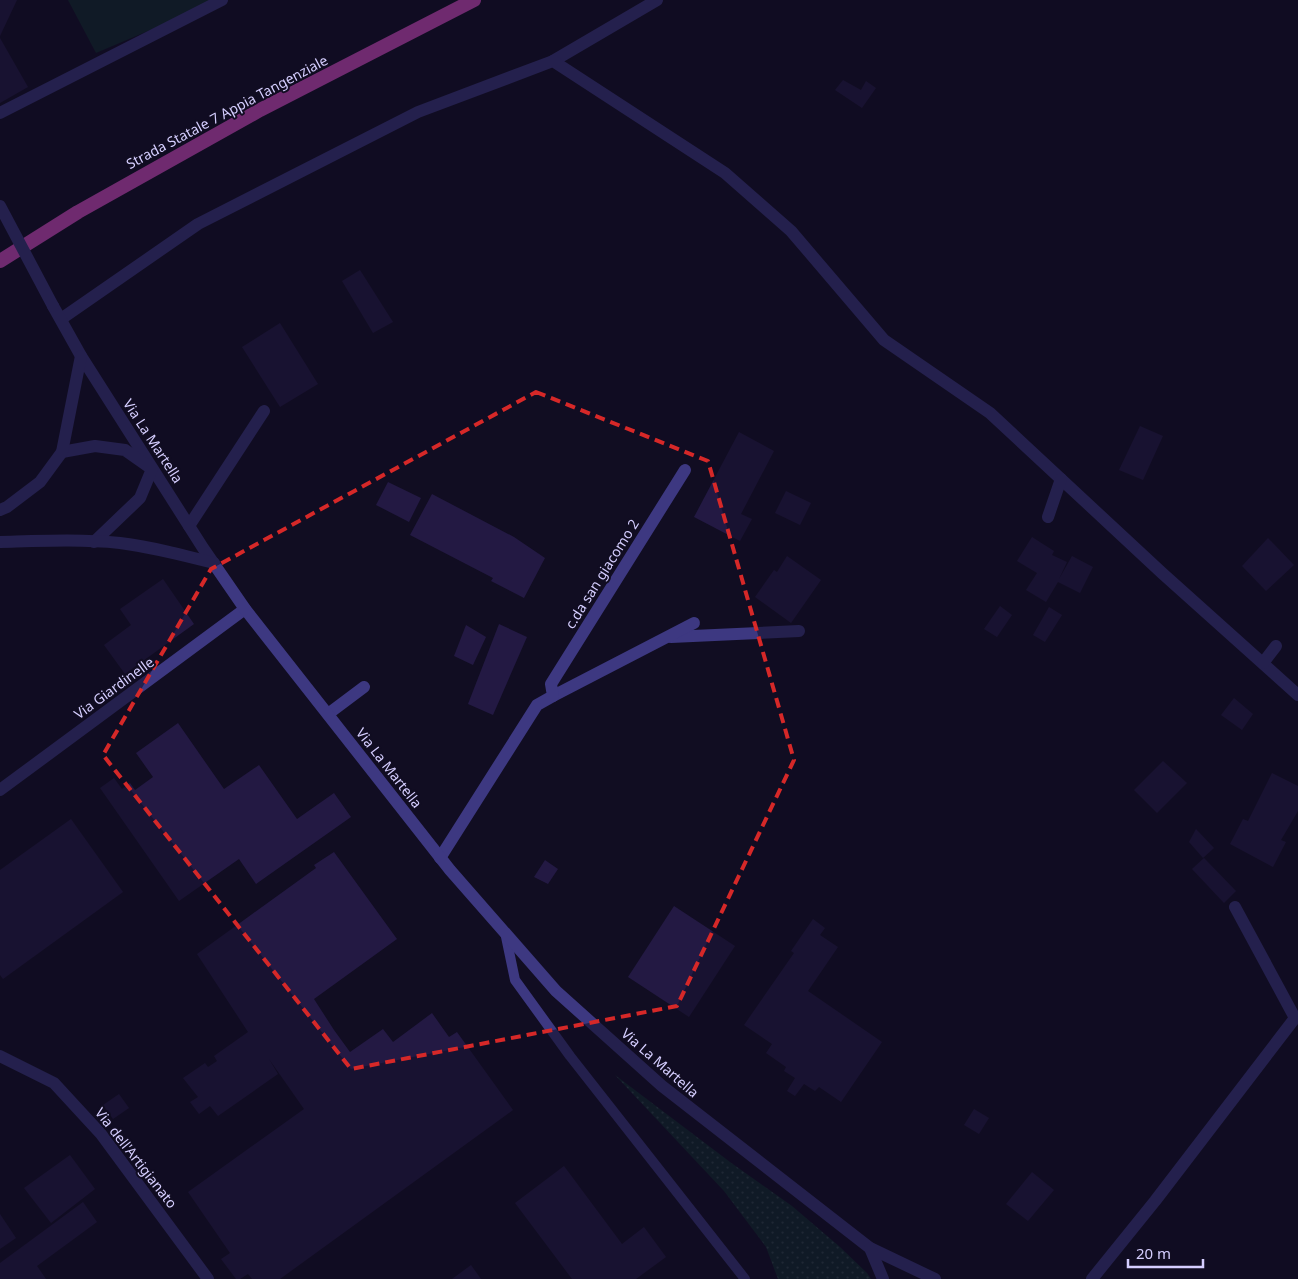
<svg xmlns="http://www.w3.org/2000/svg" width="1298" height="1279" viewBox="0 0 1298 1279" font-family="'Noto Sans',sans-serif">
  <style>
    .grass { fill: url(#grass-dots) }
    .garden { fill: #102b2b }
    .building { fill: #231943 }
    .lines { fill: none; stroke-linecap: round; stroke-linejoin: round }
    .service { stroke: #3d3881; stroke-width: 10 }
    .minor { stroke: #3d3881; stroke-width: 12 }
    .tertiary { stroke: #3d3881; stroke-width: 12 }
    .trunk { stroke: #e24fcc; stroke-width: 14 }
    .tertiary-bridge { stroke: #3d3881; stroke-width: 12 }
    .marked { fill: none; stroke: #d62828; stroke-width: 4; stroke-dasharray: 10 6; stroke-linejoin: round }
    .labels { text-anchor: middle; stroke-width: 4; stroke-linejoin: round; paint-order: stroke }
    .street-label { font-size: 14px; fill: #d5ceff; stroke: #110d22 }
  </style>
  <defs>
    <pattern id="grass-dots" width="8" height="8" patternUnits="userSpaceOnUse" patternTransform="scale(1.25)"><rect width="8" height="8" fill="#102b2b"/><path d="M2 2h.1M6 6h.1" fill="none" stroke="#32494b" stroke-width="1.8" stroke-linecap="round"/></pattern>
  </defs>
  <rect width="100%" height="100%" fill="#110d22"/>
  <path class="grass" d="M 615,1075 L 730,1162 L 792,1206 L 840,1247 L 867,1273 L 871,1279 L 778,1279 L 766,1247 L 724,1191 Z"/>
  <path class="garden" d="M 68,0 L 221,0 L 96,53 Z"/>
  <g class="building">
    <path d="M 0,0 L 17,0 L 0,36 Z"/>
    <path d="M 0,38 L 28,87 L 0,103 Z"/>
    <path d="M 843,80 L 861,90 L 866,81 L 876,88 L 862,108 L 835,90 Z"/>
    <path d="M 360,270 L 393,322 L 373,333 L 342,281 Z"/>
    <path d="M 280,323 L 318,384 L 280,407 L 242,347 Z"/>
    <path d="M 1140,426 L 1163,436 L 1143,480 L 1119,470 Z"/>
    <path d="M 739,432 L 774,451 L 741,514 L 752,519 L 740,541 L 694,517 Z"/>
    <path d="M 388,482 L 421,498 L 409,522 L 376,505 Z"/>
    <path d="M 786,491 L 811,503 L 800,525 L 775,513 Z"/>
    <path d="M 432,494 L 514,537 L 545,558 L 524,598 L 491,581 L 493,578 L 410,535 Z"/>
    <path d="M 1032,537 L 1054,551 L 1052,555 L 1067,562 L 1059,579 L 1072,556 L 1093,567 L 1080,593 L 1058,582 L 1046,602 L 1026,590 L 1037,573 L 1017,561 Z"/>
    <path d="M 1268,538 L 1294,565 L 1266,591 L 1242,566 Z"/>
    <path d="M 787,556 L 821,580 L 791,623 L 755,597 L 774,570 L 777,572 Z"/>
    <path d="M 163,579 L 194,624 L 125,674 L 104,645 L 131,625 L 120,609 Z"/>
    <path d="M 1000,606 L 1012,615 L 997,637 L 984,629 Z"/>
    <path d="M 1049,607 L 1062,615 L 1045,642 L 1033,635 Z"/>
    <path d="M 499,624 L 527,637 L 493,715 L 468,704 Z"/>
    <path d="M 466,625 L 486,637 L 473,665 L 454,656 Z"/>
    <path d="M 1234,698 L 1253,714 L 1242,730 L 1221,715 Z"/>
    <path d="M 178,723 L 224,789 L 259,765 L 297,819 L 334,793 L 351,817 L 256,884 L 239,859 L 179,901 L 100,788 L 114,778 L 122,789 L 130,783 L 135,790 L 153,777 L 136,753 Z"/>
    <path d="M 1163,761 L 1187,783 L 1157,813 L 1134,790 Z"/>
    <path d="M 1272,773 L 1298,786 L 1298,811 L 1281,840 L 1286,842 L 1273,867 L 1230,844 L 1243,819 L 1248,821 Z"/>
    <path d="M 71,819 L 123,892 L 3,979 L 0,975 L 0,870 Z"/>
    <path d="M 1196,829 L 1214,848 L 1203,858 L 1189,842 Z"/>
    <path d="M 334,852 L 397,939 L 314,999 L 334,1030 L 350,1052 L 383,1029 L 393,1042 L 432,1013 L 449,1037 L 457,1032 L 513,1110 L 280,1279 L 252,1279 L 248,1274 L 240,1279 L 236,1279 L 221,1259 L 230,1253 L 188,1192 L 304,1109 L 269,1059 L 278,1074 L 218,1116 L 210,1106 L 199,1114 L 190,1102 L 198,1097 L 183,1078 L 205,1063 L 208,1067 L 217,1061 L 214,1056 L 248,1032 L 197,954 L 316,868 L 314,865 Z"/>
    <path d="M 1204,858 L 1236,891 L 1224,903 L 1192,869 Z"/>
    <path d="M 545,860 L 558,869 L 548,884 L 534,877 Z"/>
    <path d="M 674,906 L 735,946 L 689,1017 L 628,977 Z"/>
    <path d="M 813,919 L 825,928 L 820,935 L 838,947 L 808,991 L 882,1042 L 841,1102 L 819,1087 L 815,1091 L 804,1084 L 795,1096 L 787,1091 L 795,1078 L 784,1071 L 786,1067 L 766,1053 L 772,1044 L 744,1025 L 794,953 L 791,951 Z"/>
    <path d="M 119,1094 L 129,1108 L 113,1119 L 103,1105 Z"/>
    <path d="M 974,1109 L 989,1118 L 979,1134 L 964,1125 Z"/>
    <path d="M 70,1155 L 95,1189 L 51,1223 L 24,1188 Z"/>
    <path d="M 564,1166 L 622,1244 L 644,1227 L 666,1257 L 636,1279 L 572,1279 L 515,1203 Z"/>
    <path d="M 1032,1172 L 1054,1190 L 1028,1221 L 1006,1204 Z"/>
    <path d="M 83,1202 L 97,1222 L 37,1266 L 46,1279 L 0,1279 L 0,1263 Z"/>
    <path d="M 0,1214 L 16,1238 L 0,1249 Z"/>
    <path d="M 471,1265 L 481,1279 L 452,1279 Z"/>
  </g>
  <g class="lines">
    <path class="service" d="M 505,932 L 515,980 L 570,1056 L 745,1279"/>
    <g class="minor">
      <path d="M 553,61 L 657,0"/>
      <path d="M 0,113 L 222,0"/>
      <path d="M 61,319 L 198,224 L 418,112 L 553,61 L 725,173 L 791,231 L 884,340 L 990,413 L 1162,573 L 1298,695"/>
      <path d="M 1048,517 L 1061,479"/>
      <path d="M 189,526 L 264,411"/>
      <path d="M 671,637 L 799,631"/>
      <path d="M 1263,663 L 1276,646"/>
      <path d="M 553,696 L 694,623"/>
      <path d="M 328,714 L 364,687"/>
      <path d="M 0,790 L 245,609"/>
      <path d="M 440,858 L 537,705 L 553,696 L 551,684 L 685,470"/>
      <path d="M 1235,907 L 1295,1018"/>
      <path d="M 0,1056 L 54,1083 L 101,1134 L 208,1279"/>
      <path d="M 1092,1279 L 1155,1201 L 1295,1018 L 1298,1017"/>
    </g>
    <g class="tertiary">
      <path d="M 53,306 L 81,356 L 203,548 L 245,609 L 450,870 L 556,991 L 662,1086 L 870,1248 L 935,1279"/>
      <path d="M 62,452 L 95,446 L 125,450 L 152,469 L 140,498 L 94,542"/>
      <path d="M 0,510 L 7,507 L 40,482 L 62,452 L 81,356"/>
      <path d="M 0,542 C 39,541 80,539 120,543 C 152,547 183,555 214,563"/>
      <path d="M 870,1248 L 883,1279"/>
    </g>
    <path class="trunk" d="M 0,261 L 78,212 L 260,110 L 474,0"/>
    <path class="tertiary-bridge" d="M 0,206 L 53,306"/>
  </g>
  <path d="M0 0H1298V1279H0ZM 536,392 L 708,461 L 794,760 L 677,1006 L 351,1069 L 103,755 L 211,569 Z" fill="#110d22" fill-opacity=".55" fill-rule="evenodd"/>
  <path class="marked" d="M 536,392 L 708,461 L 794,760 L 677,1006 L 351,1069 L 103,755 L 211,569 Z"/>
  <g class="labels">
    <g class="street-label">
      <text transform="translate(227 112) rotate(-28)" y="5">Strada Statale 7 Appia Tangenziale</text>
      <text transform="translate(153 441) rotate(57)" y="5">Via La Martella</text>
      <text transform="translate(602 574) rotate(-58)" y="5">c.da san giacomo 2</text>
      <text transform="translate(114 688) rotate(-36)" y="5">Via Giardinelle</text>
      <text transform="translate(389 768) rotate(52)" y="5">Via La Martella</text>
      <text transform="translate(660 1063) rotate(41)" y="5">Via La Martella</text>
      <text transform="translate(136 1158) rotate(52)" y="5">Via dell'Artigianato</text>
    </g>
  </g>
  <path d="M1128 1259v8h75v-8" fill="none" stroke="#d5ceff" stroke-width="2.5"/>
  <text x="1136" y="1259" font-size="15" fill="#d5ceff" stroke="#110d22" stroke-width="4" paint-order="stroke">20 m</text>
</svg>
